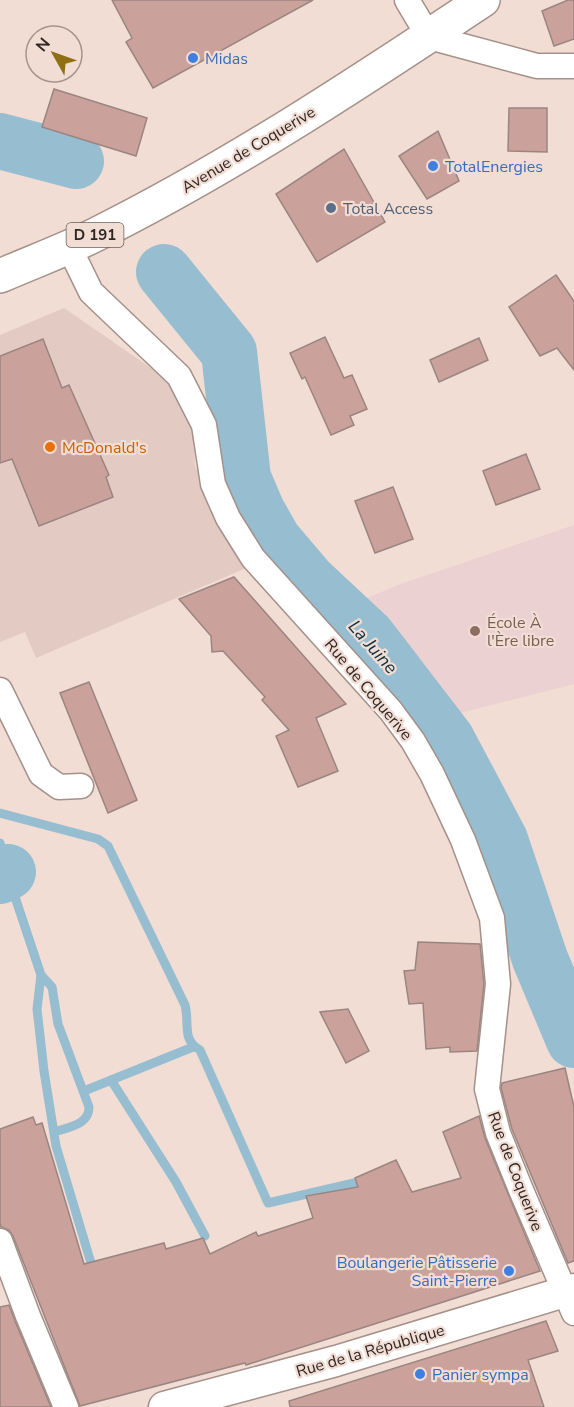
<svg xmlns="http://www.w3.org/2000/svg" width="574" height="1407" viewBox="0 0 574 1407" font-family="'Nunito Sans',sans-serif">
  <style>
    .commercial { fill: #e3cbc3 }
    .education { fill: #ebd1d2 }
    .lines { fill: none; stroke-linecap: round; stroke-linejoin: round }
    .stream { stroke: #96bdd0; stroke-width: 9 }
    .river { stroke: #96bdd0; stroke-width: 56 }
    .building { fill: #caa19b; stroke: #9a8582; stroke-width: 1.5 }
    .minor-casing { stroke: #a49189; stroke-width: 27 }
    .tertiary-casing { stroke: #a49189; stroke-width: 33 }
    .primary-casing { stroke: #a49189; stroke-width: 36 }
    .minor { stroke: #fff; stroke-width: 24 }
    .tertiary { stroke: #fff; stroke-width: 30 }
    .primary { stroke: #fff; stroke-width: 33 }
    .shop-dot { fill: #3f7fe0; stroke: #f2ddd4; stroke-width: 2 }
    .service-dot { fill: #5c6f8a; stroke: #f2ddd4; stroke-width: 2 }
    .food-dot { fill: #e8710a; stroke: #f2ddd4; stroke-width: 2 }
    .education-dot { fill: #8d6e63; stroke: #f2ddd4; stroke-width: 2 }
    .labels { text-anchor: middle; stroke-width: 4.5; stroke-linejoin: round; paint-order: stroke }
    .shield { fill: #f2ddd4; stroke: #695e58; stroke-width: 1.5 }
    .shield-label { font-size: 15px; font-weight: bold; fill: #2e2723 }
    .shop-label { font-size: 16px; fill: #366cbe; stroke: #f2ddd4; text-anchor: start }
    .street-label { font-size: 16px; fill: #2e2723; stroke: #f2ddd4 }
    .service-label { font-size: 16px; fill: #4e5e75; stroke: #f2ddd4; text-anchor: start }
    .food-label { font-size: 16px; fill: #c56008; stroke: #f2ddd4; text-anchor: start }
    .education-label { font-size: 16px; fill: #785e54; stroke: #f2ddd4; text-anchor: start }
    .water-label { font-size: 18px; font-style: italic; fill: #0c2f3e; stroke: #f2ddd4 }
  </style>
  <rect width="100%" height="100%" fill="#f2ddd4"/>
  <path class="commercial" d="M 64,308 L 164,377 L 192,412 L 195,466 L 215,509 L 251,566 L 36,658 L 25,632 L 0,642 L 0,335 Z"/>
  <path class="education" d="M 574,525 L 574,684 L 445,717 L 387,641 L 367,621 L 357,602 L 398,585 Z"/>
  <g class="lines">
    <g class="stream">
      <path d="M 0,813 L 98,839 L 108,846 L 185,1005 C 190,1023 181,1040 200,1050 L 268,1203 L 354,1183"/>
      <path d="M 0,843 L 14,894 L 41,975 L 37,1009 L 44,1071 L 56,1146 L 94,1273"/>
      <path d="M 41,975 L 52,987 L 58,1024 L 89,1107 C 89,1125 69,1127 54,1132"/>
      <path d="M 111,1080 L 176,1182 L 205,1236"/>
      <path d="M 84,1091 L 193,1047"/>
    </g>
    <g class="river">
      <path d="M 0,141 L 76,161"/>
      <path d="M 164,272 L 229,352 L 243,478 L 257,511 L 274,541 L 308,581 L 368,637 L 447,740 L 500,840 L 540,959 L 574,1040"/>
      <path d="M 0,876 L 8,872"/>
    </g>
  </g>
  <g class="building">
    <path d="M 112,0 L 313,0 L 153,88 L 126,42 L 132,38 Z"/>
    <path d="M 568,0 L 574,0 L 574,39 L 554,46 L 542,11 Z"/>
    <path d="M 54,89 L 147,118 L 136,156 L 42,127 Z"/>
    <path d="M 509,108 L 547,108 L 547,152 L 508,151 Z"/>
    <path d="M 438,131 L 459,181 L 427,199 L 399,156 Z"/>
    <path d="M 344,149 L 385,222 L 317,262 L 276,194 Z"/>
    <path d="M 556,275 L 574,301 L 574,370 L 557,348 L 540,356 L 509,307 Z"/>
    <path d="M 325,337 L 344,378 L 352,375 L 367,409 L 350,416 L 354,425 L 331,435 L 305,377 L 302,379 L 290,353 Z"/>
    <path d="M 479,338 L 488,360 L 439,382 L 430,360 Z"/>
    <path d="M 43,339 L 62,388 L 69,385 L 109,475 L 106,477 L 113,497 L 39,526 L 12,459 L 0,463 L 0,356 Z"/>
    <path d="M 526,454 L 540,489 L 496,505 L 483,471 Z"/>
    <path d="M 393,487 L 413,539 L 375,553 L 355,501 Z"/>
    <path d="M 234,577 L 346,704 L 316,718 L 338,771 L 298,787 L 276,736 L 289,730 L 262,700 L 265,697 L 223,651 L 212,652 L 211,636 L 179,599 Z"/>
    <path d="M 89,682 L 137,800 L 108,813 L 60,693 Z"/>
    <path d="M 418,942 L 480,944 L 484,984 L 477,1051 L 450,1052 L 450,1047 L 426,1049 L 423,1003 L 409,1004 L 404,971 L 415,970 Z"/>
    <path d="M 348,1009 L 369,1051 L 346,1063 L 320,1012 Z"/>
    <path d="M 565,1068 L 574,1107 L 574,1261 L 568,1263 L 512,1129 L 501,1088 L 502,1083 Z"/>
    <path d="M 479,1116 L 485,1138 L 540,1271 L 246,1365 L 245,1363 L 80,1406 L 13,1236 L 9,1230 L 1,1227 L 0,1223 L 0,1129 L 33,1117 L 36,1125 L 42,1123 L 84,1264 L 164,1243 L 166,1249 L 203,1238 L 210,1254 L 256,1232 L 258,1236 L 313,1218 L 306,1196 L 358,1187 L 355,1178 L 396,1160 L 412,1192 L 461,1178 L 443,1132 Z"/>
    <path d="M 9,1305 L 15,1321 L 51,1407 L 0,1407 L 0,1307 Z"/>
    <path d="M 546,1321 L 558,1351 L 528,1360 L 544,1407 L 290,1407 L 289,1401 Z"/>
  </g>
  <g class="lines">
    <g class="minor-casing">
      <g id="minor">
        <path d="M 407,0 L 429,37 L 537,66 L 574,66"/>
        <path d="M 69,247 L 91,292 L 179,376 L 204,425 L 213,484 L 228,518 L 253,558 L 391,711 L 413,741 L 432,774 L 463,840 L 492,918 L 498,984 L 487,1089 L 498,1133 L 521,1190 L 574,1313"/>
        <path d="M 0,690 L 41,774 L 59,787 L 81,786"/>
        <path d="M 0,1241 L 28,1316 L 66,1407"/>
      </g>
    </g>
    <g class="tertiary-casing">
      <path id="tertiary" d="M 164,1407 L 336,1361 L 574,1289"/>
    </g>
    <g class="primary-casing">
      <path id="primary" d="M 0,276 C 32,262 65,250 97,234 C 231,167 358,83 483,0"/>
    </g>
    <use href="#minor" class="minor"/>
    <use href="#tertiary" class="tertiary"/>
    <use href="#primary" class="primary"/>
  </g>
  <g class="shop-dot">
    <circle cx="193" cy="58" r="6"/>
    <circle cx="433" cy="166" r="6"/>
    <circle cx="509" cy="1271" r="6"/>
    <circle cx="420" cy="1374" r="6"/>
  </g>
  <circle class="service-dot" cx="331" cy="208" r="6"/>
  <circle class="food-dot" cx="50" cy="447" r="6"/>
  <circle class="education-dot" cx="475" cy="631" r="6"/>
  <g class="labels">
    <rect class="shield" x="66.5" y="223" width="57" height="24" rx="4.5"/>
    <g class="shield-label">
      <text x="95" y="240">D 191</text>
    </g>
    <g class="shop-label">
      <text x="205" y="64">Midas</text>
      <text x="445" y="172">TotalEnergies</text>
      <text x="497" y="1268" text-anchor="end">Boulangerie Pâtisserie<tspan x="497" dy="18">Saint-Pierre</tspan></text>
      <text x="432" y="1380">Panier sympa</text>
    </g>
    <g class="street-label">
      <text transform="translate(248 149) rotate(-31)" y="6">Avenue de Coquerive</text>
      <text transform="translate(369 689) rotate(50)" y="6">Rue de Coquerive</text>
      <text transform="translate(516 1171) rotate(69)" y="6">Rue de Coquerive</text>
      <text transform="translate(370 1350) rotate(-16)" y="6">Rue de la République</text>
    </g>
    <g class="service-label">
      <text x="343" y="214">Total Access</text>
    </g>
    <g class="food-label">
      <text x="62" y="453">McDonald's</text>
    </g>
    <g class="education-label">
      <text x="487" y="628">École À<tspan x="487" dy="18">l'Ère libre</tspan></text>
    </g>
    <g class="water-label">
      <text transform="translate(373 647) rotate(49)" y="6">La Juine</text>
    </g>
  </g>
  <g transform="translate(54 54) rotate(310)"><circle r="28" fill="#f2ddd4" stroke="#a4948d" stroke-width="1.5"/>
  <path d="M0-4.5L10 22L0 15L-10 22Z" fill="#8f6f14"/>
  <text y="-9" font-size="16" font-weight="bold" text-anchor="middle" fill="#2e2723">N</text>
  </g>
</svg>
